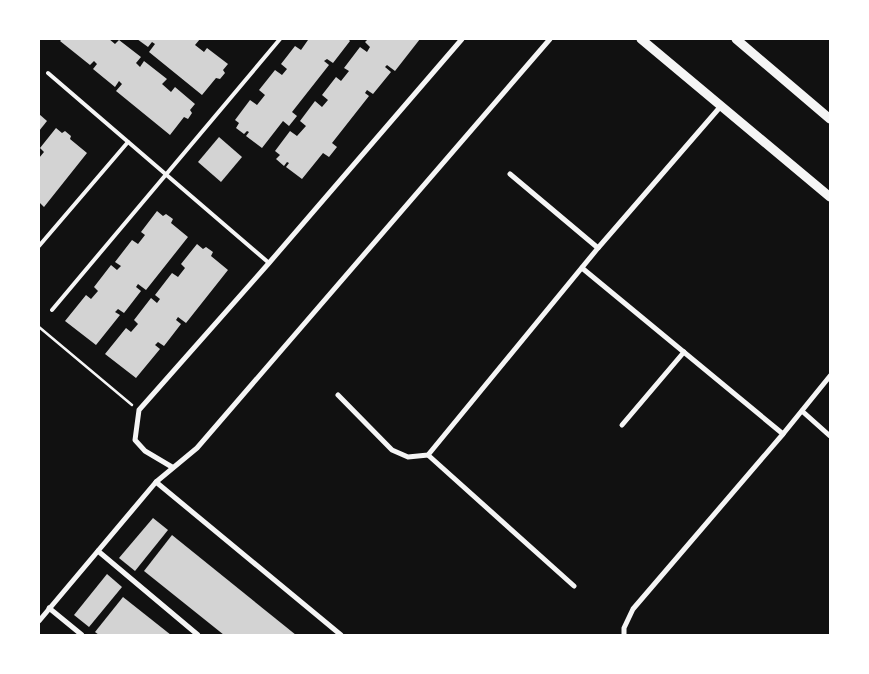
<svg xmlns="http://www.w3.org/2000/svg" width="869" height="674" viewBox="0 0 869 674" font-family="'IBM Plex Serif',serif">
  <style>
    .building { fill: #d3d3d3 }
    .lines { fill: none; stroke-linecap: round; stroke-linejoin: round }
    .path { stroke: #f5f5f5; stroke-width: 2.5 }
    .service { stroke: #f5f5f5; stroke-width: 4 }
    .minor { stroke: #f5f5f5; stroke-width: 5 }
    .tertiary { stroke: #f5f5f5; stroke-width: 9 }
  </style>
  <rect width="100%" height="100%" fill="#111"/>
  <g class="building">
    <path d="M 62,39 L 109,39 L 115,44 L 119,40 L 141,57 L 136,63 L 140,67 L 144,61 L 167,79 L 162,84 L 171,92 L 175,87 L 195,104 L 190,110 L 192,113 L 188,119 L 184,117 L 170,135 L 116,91 L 122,84 L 119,81 L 115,87 L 93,69 L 97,64 L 94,61 L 90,65 L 60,41 Z"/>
    <path d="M 137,39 L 200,39 L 195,45 L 204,52 L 207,48 L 228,64 L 223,70 L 225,73 L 220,79 L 216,78 L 202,95 L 149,52 L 155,44 L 152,42 L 148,47 Z"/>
    <path d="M 307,39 L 348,39 L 350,41 L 333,63 L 327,59 L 324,61 L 329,65 L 292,112 L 297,116 L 289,126 L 283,121 L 262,148 L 246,136 L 249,132 L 247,131 L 244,134 L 236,128 L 239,123 L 235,120 L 250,100 L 257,105 L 265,95 L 259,90 L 275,70 L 282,75 L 287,69 L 281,64 L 295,46 L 301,50 L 308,40 Z"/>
    <path d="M 368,39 L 420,39 L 395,71 L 387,65 L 385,67 L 391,72 L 373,94 L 367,90 L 365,93 L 369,96 L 332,143 L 337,147 L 329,157 L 323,153 L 302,179 L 286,167 L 289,163 L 287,162 L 284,166 L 276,159 L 280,155 L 275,151 L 290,131 L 297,136 L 306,126 L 300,121 L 315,101 L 322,107 L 328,100 L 322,95 L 336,77 L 341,81 L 349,71 L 344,68 L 360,47 L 367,52 L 370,47 L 365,42 Z"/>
    <path d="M 39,114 L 47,121 L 39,131 Z"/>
    <path d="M 56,128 L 62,133 L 65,131 L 71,136 L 70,139 L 87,153 L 44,207 L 39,202 L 39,158 L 44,152 L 40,148 Z"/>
    <path d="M 219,137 L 242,157 L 221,182 L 198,162 Z"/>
    <path d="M 157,211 L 163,216 L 166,214 L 173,219 L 171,223 L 188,237 L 146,290 L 138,284 L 136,287 L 141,291 L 124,313 L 118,309 L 115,312 L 120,315 L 96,345 L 65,321 L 86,295 L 91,299 L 98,291 L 94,287 L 111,265 L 117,270 L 121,266 L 115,262 L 132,240 L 138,244 L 145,235 L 141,232 Z"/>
    <path d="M 197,244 L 203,249 L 206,247 L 213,252 L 211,256 L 228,270 L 186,323 L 178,317 L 176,320 L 181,324 L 164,346 L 158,342 L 155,345 L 160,349 L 136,378 L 105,354 L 126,328 L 131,332 L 138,324 L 134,320 L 151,298 L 157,303 L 160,299 L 155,295 L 172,273 L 178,277 L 185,268 L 181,264 Z"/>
    <path d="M 153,518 L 168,530 L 135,571 L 119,558 Z"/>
    <path d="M 172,535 L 296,635 L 224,635 L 144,571 Z"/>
    <path d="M 107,574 L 122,587 L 89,627 L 74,615 Z"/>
    <path d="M 123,597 L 171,635 L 99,635 L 95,632 Z"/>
  </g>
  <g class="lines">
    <path class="path" d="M 39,327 L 132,405"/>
    <g class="service">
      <path d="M 48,73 L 269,263"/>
      <path d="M 39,246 L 128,142"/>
      <path d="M 52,310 L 280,39"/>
    </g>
    <g class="minor">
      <path d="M 510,174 L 598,248"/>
      <path d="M 582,268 L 783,434 L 633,609 L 624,628 L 624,635"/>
      <path d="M 338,395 L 392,450 L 408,457 L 428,455 L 598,248 L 721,106"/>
      <path d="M 802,411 L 830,436"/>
      <path d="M 622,425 L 684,352"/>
      <path d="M 783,434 L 830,376"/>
      <path d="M 428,455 L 574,586"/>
      <path d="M 172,467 L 145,451 L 135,440 L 139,410 L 269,263 L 462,39"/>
      <path d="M 156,482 L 341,635"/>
      <path d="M 98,551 L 198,635"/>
      <path d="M 49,608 L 82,635"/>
      <path d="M 39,621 L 156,482 L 197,448 L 550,39"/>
    </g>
    <g class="tertiary">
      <path d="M 641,39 L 830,197"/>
      <path d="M 736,39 L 830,119"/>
    </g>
  </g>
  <rect width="869" height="674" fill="none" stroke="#ffffff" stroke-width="80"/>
</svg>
